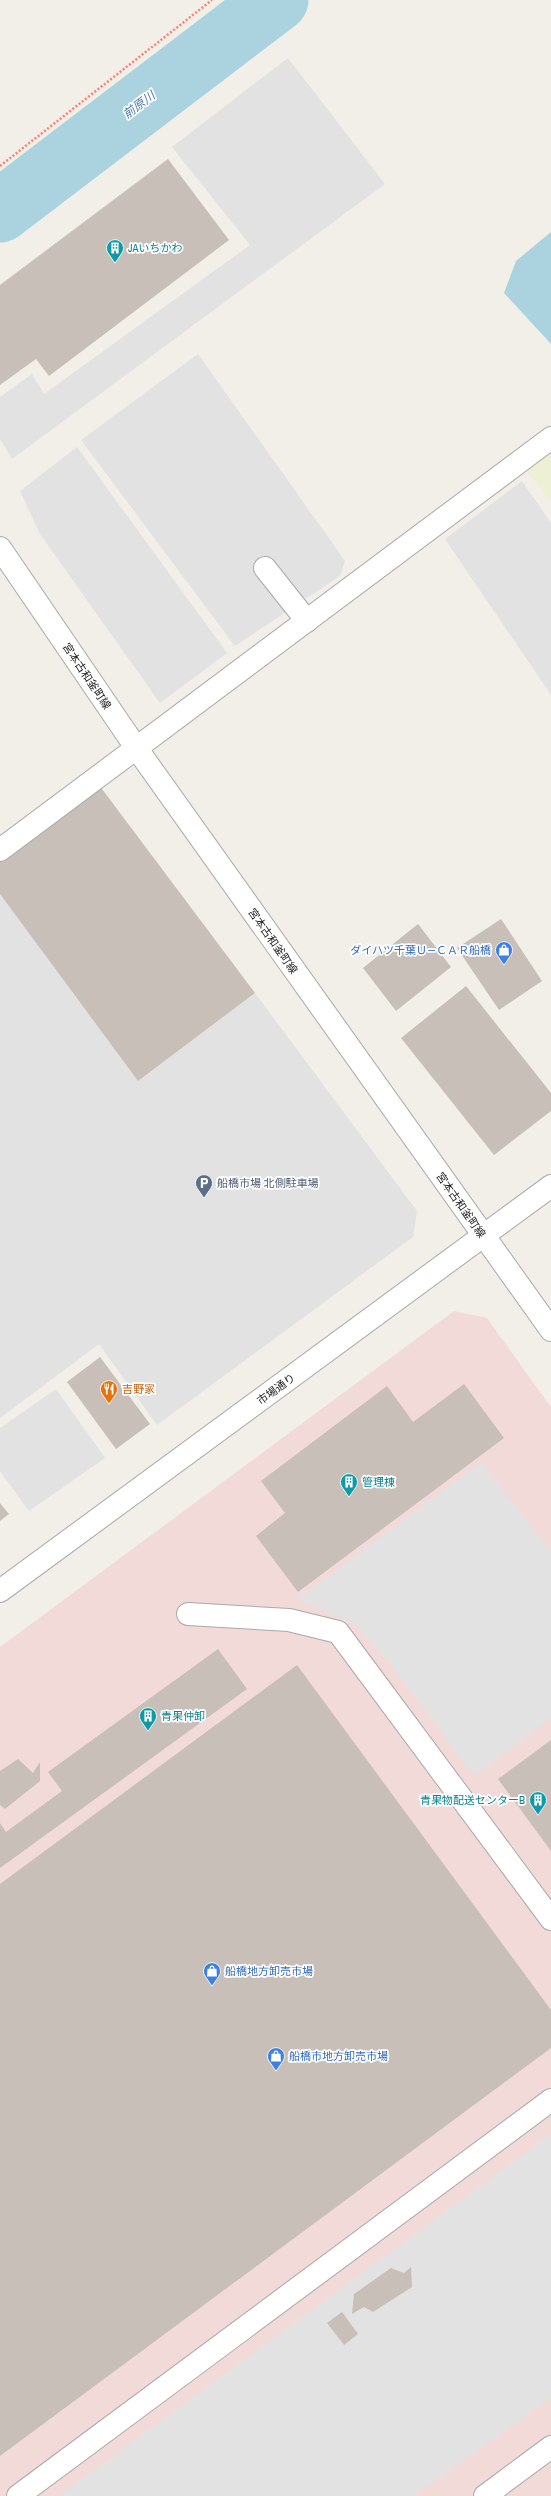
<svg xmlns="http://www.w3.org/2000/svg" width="551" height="2496" viewBox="0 0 551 2496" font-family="'Archivo Narrow','Noto Sans JP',sans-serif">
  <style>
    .commercial { fill: #f2dad9 }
    .farmland { fill: #eef0d5 }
    .parking { fill: #e2e2e2 }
    .water { fill: #aad3df }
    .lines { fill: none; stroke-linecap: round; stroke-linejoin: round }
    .river { stroke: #aad3df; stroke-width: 63 }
    .building { fill: #c7bfb8 }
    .minor-casing { stroke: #a9a9a9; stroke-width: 24 }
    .path { stroke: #fa8072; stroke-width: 2.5; stroke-dasharray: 2 2; stroke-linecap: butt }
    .minor { stroke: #fff; stroke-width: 22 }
    .labels { text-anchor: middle; stroke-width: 3.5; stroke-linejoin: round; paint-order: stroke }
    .culture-label { font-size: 11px; fill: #0d838f; stroke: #fff; text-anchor: start }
    .street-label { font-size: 11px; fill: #222; stroke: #fff }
    .shop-label { font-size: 11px; fill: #366cbe; stroke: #fff; text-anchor: start }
    .service-label { font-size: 11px; fill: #4e5e75; stroke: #fff; text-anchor: start }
    .food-label { font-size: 11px; fill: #c56008; stroke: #fff; text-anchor: start }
    .water-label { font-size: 12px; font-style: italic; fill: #4a7aab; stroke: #fff }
  </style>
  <rect width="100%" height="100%" fill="#f2efe9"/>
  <path class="commercial" d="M 454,1311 L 487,1318 L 551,1407 L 551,2496 L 0,2496 L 0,1647 Z"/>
  <path class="farmland" d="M 551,451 L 551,502 L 526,470 Z"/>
  <g class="parking">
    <path d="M 288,58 L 385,184 L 12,459 L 0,439 L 0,397 L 32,374 L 44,394 L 250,245 L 172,147 Z"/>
    <path d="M 198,354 L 345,561 L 340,576 L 235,646 L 81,440 Z"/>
    <path d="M 77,447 L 227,653 L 160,703 L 40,534 L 20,491 Z"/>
    <path d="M 522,481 L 551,523 L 551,695 L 445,539 Z"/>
    <path d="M 0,894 L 138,1081 L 255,993 L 417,1211 L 413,1237 L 157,1425 L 99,1344 L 0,1418 Z"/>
    <path d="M 56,1389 L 105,1458 L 29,1511 L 0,1471 L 0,1428 Z"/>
    <path d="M 481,1462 L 551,1552 L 551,1718 L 474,1776 L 390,1663 L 357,1626 L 298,1599 Z"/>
    <path d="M 551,2134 L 551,2398 L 414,2496 L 59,2496 Z"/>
  </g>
  <path class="water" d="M 551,232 L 551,344 L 504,293 L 516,261 Z"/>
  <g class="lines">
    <path class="river" d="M 0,211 L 277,0"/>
  </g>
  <g class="building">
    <path d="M 168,159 L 229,240 L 49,376 L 36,359 L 0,385 L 0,285 Z"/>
    <path d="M 99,785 L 255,993 L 138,1081 L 0,894 L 0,862 Z"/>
    <path d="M 501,919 L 542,981 L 499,1010 L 457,948 Z"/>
    <path d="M 418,924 L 451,967 L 396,1011 L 363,968 Z"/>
    <path d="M 466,986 L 551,1093 L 551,1111 L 494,1155 L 401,1038 Z"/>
    <path d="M 100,1357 L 150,1424 L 116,1449 L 67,1382 Z"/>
    <path d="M 464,1384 L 504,1438 L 298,1592 L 256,1536 L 285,1513 L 261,1481 L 387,1386 L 413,1422 Z"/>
    <path d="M 0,1503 L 9,1514 L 0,1521 Z"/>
    <path d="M 218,1649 L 247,1689 L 0,1868 L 0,1823 L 6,1832 L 62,1791 L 48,1772 Z"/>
    <path d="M 297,1665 L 551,2010 L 551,2048 L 0,2456 L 0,1884 Z"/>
    <path d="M 551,1740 L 551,1851 L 498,1779 Z"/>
    <path d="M 18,1759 L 33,1773 L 40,1762 L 40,1781 L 5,1809 L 0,1805 L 0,1771 Z"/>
    <path d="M 411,2267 L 412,2287 L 373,2312 L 364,2307 L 352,2314 L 354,2294 L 391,2268 L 404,2273 Z"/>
    <path d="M 342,2312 L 358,2334 L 344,2345 L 327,2323 Z"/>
  </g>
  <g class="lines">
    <g class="minor-casing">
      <g id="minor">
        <path d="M 0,548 L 137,749 L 551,1330"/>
        <path d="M 265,568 L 307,621"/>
        <path d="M 0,850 L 551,438"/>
        <path d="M 0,1591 L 551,1186"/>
        <path d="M 188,1614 L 289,1620 L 338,1632 L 551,1919"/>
        <path d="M 18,2496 L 551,2100"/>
        <path d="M 485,2496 L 551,2447"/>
      </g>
    </g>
    <path class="path" d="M 0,166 L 212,0"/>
    <use href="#minor" class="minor"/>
  </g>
  <defs>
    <g id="building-pin" transform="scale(0.9)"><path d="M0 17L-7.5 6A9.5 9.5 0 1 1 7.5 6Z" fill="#0f9aa8" stroke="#fff"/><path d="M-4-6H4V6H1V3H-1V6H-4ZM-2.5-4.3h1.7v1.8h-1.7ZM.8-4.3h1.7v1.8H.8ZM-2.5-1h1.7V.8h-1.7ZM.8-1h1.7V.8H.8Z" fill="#fff"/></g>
    <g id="shop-pin" transform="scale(0.9)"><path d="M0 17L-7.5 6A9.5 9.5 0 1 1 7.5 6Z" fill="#3f7fe0" stroke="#fff"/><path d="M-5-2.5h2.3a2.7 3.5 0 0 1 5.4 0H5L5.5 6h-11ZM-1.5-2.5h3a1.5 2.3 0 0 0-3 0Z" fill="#fff"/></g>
    <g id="parking-pin" transform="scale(0.9)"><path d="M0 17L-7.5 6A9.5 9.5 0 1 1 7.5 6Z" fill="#5c6f8a" stroke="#fff"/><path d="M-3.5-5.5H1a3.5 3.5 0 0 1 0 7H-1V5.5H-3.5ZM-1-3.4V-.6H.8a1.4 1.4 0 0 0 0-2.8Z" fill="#fff"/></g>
    <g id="restaurant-pin" transform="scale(0.9)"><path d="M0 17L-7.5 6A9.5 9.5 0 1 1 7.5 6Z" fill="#e8710a" stroke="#fff"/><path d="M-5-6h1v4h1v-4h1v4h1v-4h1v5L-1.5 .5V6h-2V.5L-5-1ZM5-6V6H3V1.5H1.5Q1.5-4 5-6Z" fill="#fff"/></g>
  </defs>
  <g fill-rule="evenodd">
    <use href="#building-pin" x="115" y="248"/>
    <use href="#shop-pin" x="504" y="950"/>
    <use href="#parking-pin" x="204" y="1183"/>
    <use href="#restaurant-pin" x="109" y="1389"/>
    <use href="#building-pin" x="349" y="1482"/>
    <use href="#building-pin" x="148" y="1716"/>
    <use href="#building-pin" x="538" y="1800"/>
    <use href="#shop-pin" x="212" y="1971"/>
    <use href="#shop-pin" x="276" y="2056"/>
  </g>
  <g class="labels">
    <g class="culture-label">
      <text x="128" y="252">JAいちかわ</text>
      <text x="362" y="1486">管理棟</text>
      <text x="161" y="1720">青果仲卸</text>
      <text x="525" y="1804" text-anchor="end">青果物配送センターB</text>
    </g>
    <g class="street-label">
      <text transform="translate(87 676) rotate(56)" y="4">宮本古和釜町線</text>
      <text transform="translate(273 941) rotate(55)" y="4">宮本古和釜町線</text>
      <text transform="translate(461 1205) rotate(55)" y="4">宮本古和釜町線</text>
      <text transform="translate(276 1389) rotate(-36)" y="4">市場通り</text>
    </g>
    <g class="shop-label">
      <text x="491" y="954" text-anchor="end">ダイハツ千葉Ｕ―ＣＡＲ船橋</text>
      <text x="225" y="1975">船橋地方卸売市場</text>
      <text x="289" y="2060">船橋市地方卸売市場</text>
    </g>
    <g class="service-label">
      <text x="217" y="1187">船橋市場 北側駐車場</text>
    </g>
    <g class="food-label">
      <text x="122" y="1393">吉野家</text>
    </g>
    <g class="water-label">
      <text transform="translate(139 105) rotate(-37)" y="4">前原川</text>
    </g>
  </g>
</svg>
